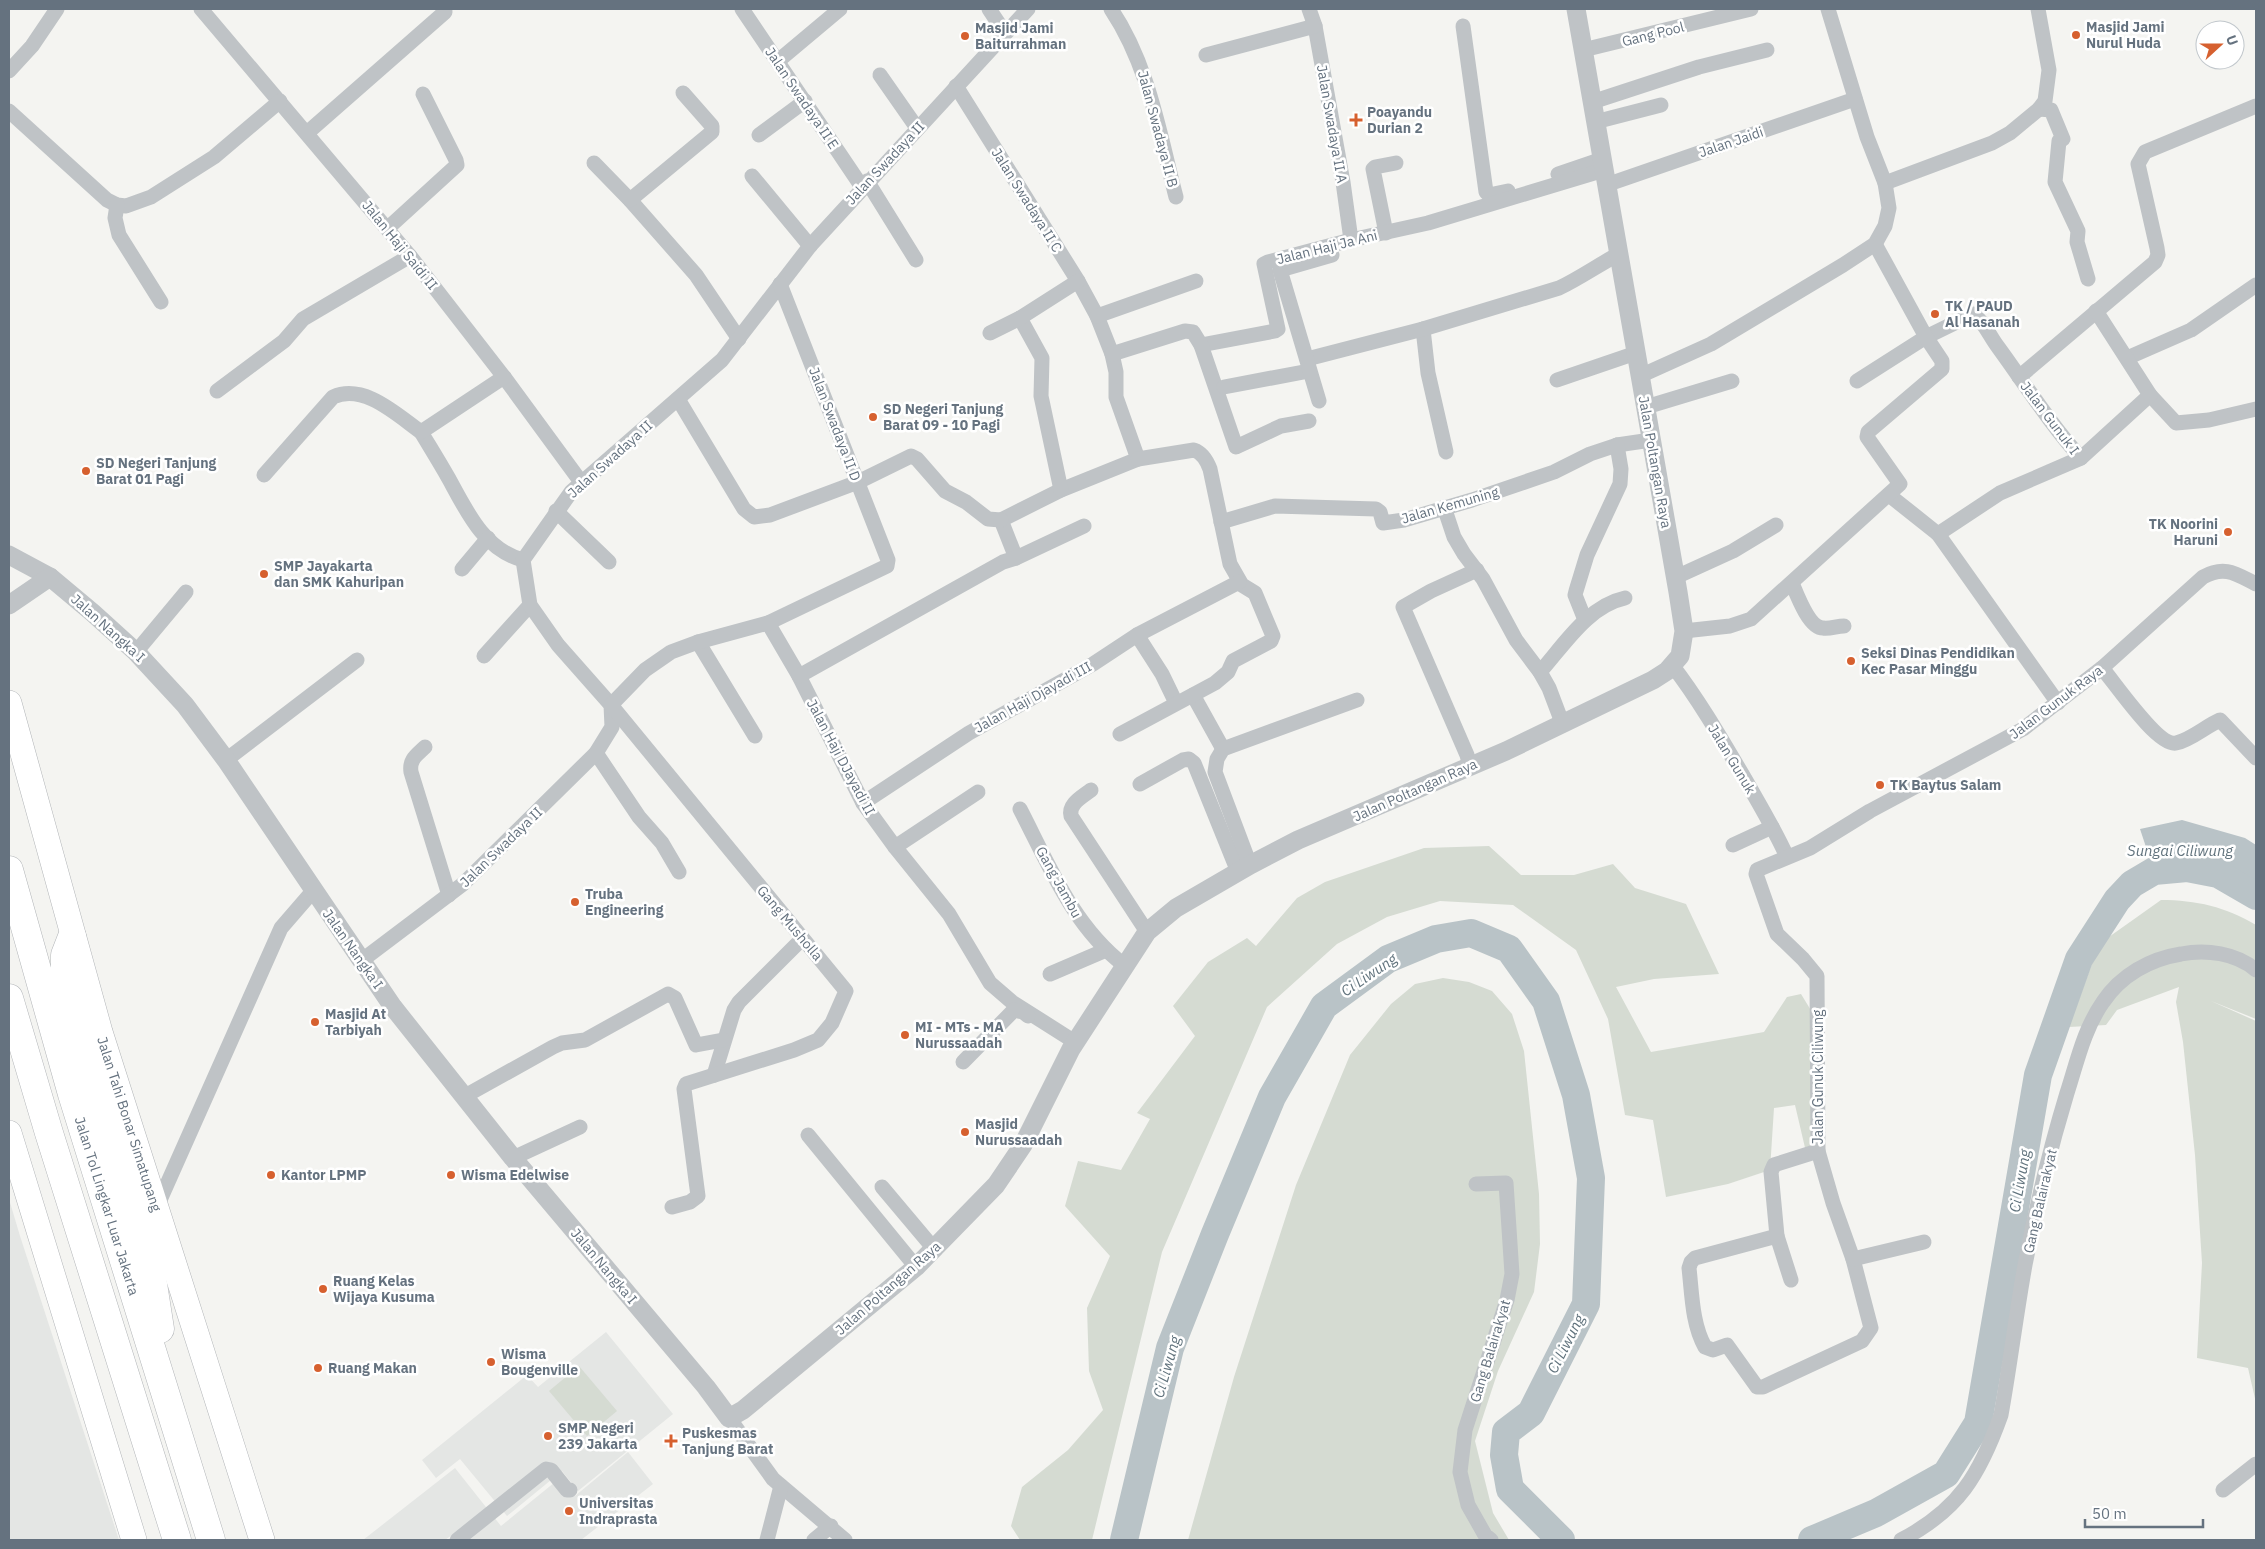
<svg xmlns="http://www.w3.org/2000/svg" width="2265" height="1549" viewBox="0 0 2265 1549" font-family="'IBM Plex Sans',sans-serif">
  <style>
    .built { fill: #e4e6e4 }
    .green { fill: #d5dbd2 }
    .water { fill: #b9c3c7 }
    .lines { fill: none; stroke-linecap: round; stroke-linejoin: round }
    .river { stroke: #b9c3c7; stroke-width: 28 }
    .trunk-casing { stroke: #b2b5b8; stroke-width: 26 }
    .motorway-casing { stroke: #b2b5b8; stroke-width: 29 }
    .minor { stroke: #bfc3c6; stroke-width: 15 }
    .tertiary { stroke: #bfc3c6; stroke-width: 19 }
    .trunk { stroke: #fff; stroke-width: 25 }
    .motorway { stroke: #fff; stroke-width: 28 }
    .poi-dot { fill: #d6602f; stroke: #fff; stroke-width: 2 }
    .labels { text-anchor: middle; stroke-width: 5; stroke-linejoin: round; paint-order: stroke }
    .poi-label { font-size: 14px; font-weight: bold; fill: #65727f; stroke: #fff; text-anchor: start }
    .street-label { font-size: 14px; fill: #65727f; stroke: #fff }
    .water-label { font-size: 15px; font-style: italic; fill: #61737d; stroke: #fff }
  </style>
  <rect width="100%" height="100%" fill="#f4f4f1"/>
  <g class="built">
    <path d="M 9,1199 L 20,1236 L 119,1540 L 9,1540 Z"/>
    <path d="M 606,1332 L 673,1414 L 578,1491 L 562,1471 L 507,1516 L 460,1459 L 436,1478 L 422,1460 L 527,1375 L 538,1387 Z"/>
    <path d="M 628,1452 L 653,1484 L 581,1540 L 467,1540 L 459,1530 L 445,1540 L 363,1540 L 455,1468 L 501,1526 L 560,1478 L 575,1496 Z"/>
  </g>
  <g class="green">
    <path d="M 1489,846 L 1521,875 L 1574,875 L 1613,864 L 1635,888 L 1686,904 L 1719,974 L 1654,979 L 1616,987 L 1651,1052 L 1764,1032 L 1787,997 L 1801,994 L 1812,1012 L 1817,1148 L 1806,1152 L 1795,1105 L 1774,1108 L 1770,1170 L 1728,1184 L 1666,1197 L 1653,1120 L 1625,1115 L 1608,1019 L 1576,950 L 1513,905 L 1440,901 L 1387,917 L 1337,944 L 1267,1007 L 1162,1252 L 1092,1540 L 1020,1540 L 1011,1526 L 1022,1487 L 1068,1450 L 1103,1410 L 1089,1371 L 1087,1308 L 1110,1256 L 1065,1206 L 1078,1161 L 1121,1170 L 1150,1119 L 1137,1113 L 1195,1036 L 1173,1006 L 1208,962 L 1247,938 L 1256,946 L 1297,898 L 1325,882 L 1424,848 Z"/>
    <path d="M 2161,900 C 2196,900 2226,907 2256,925 L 2256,1019 L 2211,1001 L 2256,1021 L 2256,1403 L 2248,1368 L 2197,1358 L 2202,1263 L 2195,1155 L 2183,1042 L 2176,1002 L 2179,987 L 2117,1010 L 2106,1025 L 2069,1027 L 2099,944 Z"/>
    <path d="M 1443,978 L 1469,982 L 1492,991 L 1512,1014 L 1524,1051 L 1539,1194 L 1540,1244 L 1534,1292 L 1498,1371 L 1475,1441 L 1493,1513 L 1509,1540 L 1188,1540 L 1234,1377 L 1296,1185 L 1350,1055 L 1391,1004 L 1415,984 Z"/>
    <path d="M 579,1366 L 617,1411 L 587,1436 L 549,1391 Z"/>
  </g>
  <path class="water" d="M 2182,820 L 2245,838 L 2256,845 L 2256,904 L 2214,883 L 2185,880 L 2158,883 L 2140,829 Z"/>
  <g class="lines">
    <g class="river">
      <path d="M 1124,1540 L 1170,1348 L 1215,1234 L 1272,1097 L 1324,1006 L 1388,959 L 1436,939 L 1471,933 L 1509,949 L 1546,1001 L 1576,1095 L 1591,1178 L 1586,1304 L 1531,1413 L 1506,1432 L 1504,1455 L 1510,1489 L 1561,1540"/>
      <path d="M 1812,1540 L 1876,1513 L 1946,1474 L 1978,1423 L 2038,1075 L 2079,959 L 2117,900 L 2132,884 L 2154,871 L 2187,868 L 2218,874 L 2256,896"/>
    </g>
    <g class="trunk-casing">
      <g id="trunk">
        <path id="s1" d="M 9,703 L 100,1032 L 262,1540"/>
        <path d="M 9,1133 L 134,1540"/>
      </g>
    </g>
    <g class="motorway-casing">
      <g id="motorway">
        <path id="s2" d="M 9,870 L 72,1094 L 211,1540"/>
        <path d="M 72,937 L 65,955 L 65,975 L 151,1271 L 160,1329"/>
        <path d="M 9,998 L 49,1133 L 177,1540"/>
      </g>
    </g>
    <g class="minor">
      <path d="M 201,9 L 410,256 L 504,377 L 581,482"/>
      <path d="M 742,9 L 862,187"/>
      <path d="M 989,9 L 1005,33"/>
      <path d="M 1111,9 C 1149,66 1159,132 1176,197"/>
      <path d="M 1309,9 L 1315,26 L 1343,182 L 1351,240"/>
      <path d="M 1463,26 L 1486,192 L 1489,195 L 1508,191"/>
      <path d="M 1583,50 L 1751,9"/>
      <path d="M 1206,55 L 1315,26"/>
      <path d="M 778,61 L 840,9"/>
      <path d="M 9,71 L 32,46 L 57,9"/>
      <path d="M 880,75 L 917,128"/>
      <path d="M 956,86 L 1078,281 L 1097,316 L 1112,354 L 1116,372 L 1116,397 L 1138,459 L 1061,490 L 1001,520 L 1016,558"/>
      <path d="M 1592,102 L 1699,67 L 1767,50"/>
      <path d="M 2039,109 L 2051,110 L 2063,139 L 2059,141 L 2055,182 L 2078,231 L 2077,242 L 2088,279"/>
      <path d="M 9,111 L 107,200 L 117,205 L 126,206 L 151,197 L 214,157 L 280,101"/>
      <path d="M 1595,122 L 1661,105"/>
      <path d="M 307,133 L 445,12"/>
      <path d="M 759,135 L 805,101"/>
      <path d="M 594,163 L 630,200 L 696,275 L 739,339"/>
      <path d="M 1558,174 L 1602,159"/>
      <path d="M 752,176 L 810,246"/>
      <path d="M 867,181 L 916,260"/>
      <path d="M 1885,183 L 1992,143 L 2010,133 L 2039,109 L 2045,101 L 2049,70 L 2038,9"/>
      <path d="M 1606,185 L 1855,99"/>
      <path d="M 630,200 L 712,132 L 712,126 L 683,93"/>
      <path d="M 117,205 L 115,218 L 119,235 L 161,302"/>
      <path d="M 388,228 L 457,165 L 456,160 L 423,94"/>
      <path d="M 1386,233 L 1373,169 L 1375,167 L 1396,163"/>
      <path d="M 1097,316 L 1196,281"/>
      <path d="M 1020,318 L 1042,358 L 1041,396 L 1061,490"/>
      <path d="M 1423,329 L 1428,373 L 1446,452"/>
      <path d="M 990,333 L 1020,318 L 1078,281"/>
      <path d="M 1201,345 L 1275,331 L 1278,329 L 1264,264 L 1268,262 L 1351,240 L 1428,223 L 1604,170"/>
      <path d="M 1112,354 L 1185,331 L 1193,332 L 1201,345 L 1236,447 L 1281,426 L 1309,421"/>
      <path d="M 2127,358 L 2191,330 L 2256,285"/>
      <path d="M 1307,359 L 1423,329 L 1559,288 C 1580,278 1598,265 1619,254"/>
      <path d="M 1640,376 L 1711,344 L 1843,265 L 1875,244 L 1885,226 L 1889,208 L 1885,183 L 1867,137 L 1828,9"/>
      <path d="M 2019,377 L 2155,262 L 2158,255 L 2157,248 L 2138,164 L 2145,152 L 2256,106"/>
      <path d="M 1557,380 L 1636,353"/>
      <path d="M 1857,381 L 1926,337 L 1973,314 C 1984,321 1990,337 1998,347 C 2025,384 2050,424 2081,458"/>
      <path d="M 1224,387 L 1309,371"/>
      <path d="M 217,391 L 284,341 L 303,319 L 410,256"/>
      <path d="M 2150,395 L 2176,423 L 2209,420 L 2256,409"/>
      <path d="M 678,399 L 744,509 L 754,517 L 770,515 L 858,482 L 911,456 L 917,459 L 945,491 L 966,502 L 988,519 L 1001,520"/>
      <path d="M 1319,401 L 1280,270 L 1332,255"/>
      <path d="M 1646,407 L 1732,381"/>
      <path d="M 421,432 C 430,447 440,463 449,479 C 466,510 484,550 523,560"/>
      <path d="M 264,475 L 333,397 C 364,383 397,415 421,432 L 504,377"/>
      <path d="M 1889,495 L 1938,534 L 2058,703"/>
      <path d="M 1444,507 L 1454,537 L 1464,554 L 1483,579 L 1516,640 L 1540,672 L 1549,688 L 1563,725"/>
      <path d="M 556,511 L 609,562"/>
      <path d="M 1221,522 L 1275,506 L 1376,509 L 1380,512 L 1383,523 L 1404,520 L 1472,500 L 1554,472 L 1590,454 L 1617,445 L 1651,440"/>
      <path d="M 1938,534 L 2000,493 L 2081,458 L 2150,395 L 2096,311"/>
      <path d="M 462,569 L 488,538"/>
      <path d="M 1676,577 L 1733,551 L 1776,525"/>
      <path d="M 1792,583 C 1797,595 1809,628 1823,628 C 1830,629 1837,626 1844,626"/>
      <path d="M 1585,620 L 1575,595 L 1576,591 L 1587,555 L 1620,484 L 1621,469 L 1617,445"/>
      <path d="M 768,623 L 799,676 L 863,803 L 895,847 L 949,914 L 990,983 L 1012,1002 L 1075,1042"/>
      <path d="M 1684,631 L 1730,626 L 1751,619 L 1900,484 L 1867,437 L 1868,432 L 1942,369 L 1942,361 L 1926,337 L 1875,244"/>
      <path d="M 1137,635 L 1162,674 L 1176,703"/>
      <path d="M 698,642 L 755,736"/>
      <path d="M 136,652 L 186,592"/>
      <path d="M 484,656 L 530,605"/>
      <path d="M 1672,665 C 1699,700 1722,740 1745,779 C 1759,804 1775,830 1787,857"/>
      <path d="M 2102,668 C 2115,683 2158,747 2176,743 C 2191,740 2206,726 2220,720 L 2256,758"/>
      <path d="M 1540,672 C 1564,645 1588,606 1625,598"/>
      <path d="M 799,676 L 1003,562 L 1016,558 L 1084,526"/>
      <path d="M 1193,695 L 1223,749"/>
      <path d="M 1120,734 L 1215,683 L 1228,672 L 1233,661 L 1271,641 L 1273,636 L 1255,593 L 1242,585 L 1230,564 L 1210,469 C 1207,461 1203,453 1194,450 L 1138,459"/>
      <path d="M 425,747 C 417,755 409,759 411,772 L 449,895"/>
      <path d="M 596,753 L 639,817 L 662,843 L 679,872"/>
      <path d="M 226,760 L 357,660"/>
      <path d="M 1470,766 L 1467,755 L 1403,607 L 1431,591 L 1477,570"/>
      <path d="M 1140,784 L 1183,760 L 1189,759 L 1194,763 L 1238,872"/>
      <path d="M 1091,790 C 1082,797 1068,804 1071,816 L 1147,932"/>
      <path d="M 863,803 L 969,733 L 1093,664 L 1137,635 L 1239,582"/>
      <path d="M 1020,809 C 1049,865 1073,926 1124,965"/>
      <path d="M 1733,845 L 1772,827"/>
      <path d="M 895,847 L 978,792"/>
      <path d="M 1250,865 L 1215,772 L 1217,759 L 1223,749 L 1357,700"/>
      <path d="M 361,961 L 463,884 L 596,753 L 612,727 L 611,705 L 558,645 L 530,605 L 523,560 L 571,492 L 722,360 L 810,246 L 1028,9"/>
      <path d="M 1050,974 L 1106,950"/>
      <path d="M 963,1062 L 1014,1010 L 1023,1012 L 1028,1016"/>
      <path d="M 714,1075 L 734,1010 L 739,1002 L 802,939"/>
      <path d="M 465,1096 L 553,1047 L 562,1043 L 585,1040 L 668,994 L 675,998 L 696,1045 L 723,1040"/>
      <path d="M 808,1135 L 916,1267"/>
      <path d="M 513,1158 L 580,1127"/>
      <path d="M 1476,1184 L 1506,1183 L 1512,1274 L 1507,1300 L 1465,1430 L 1460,1472 L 1468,1505 L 1485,1535 L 1491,1540"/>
      <path d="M 882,1187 L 935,1250"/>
      <path d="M 672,1207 L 690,1202 L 698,1196 L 684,1089 L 686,1084 L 794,1050 L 818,1040 L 832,1023 L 846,991 L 611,705 L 645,670 L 671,652 L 698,642 L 768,623 L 887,566 L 888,560 L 780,284"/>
      <path d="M 156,1209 L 281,928 L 313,891"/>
      <path d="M 1777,1236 L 1695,1258 L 1691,1262 L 1689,1268 C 1692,1294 1692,1324 1705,1347 L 1713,1350 L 1727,1345 L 1757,1387 L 1763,1387 L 1862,1341 L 1871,1328 L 1853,1259 L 1833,1203 L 1818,1151 L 1817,976 L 1803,959 L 1777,934 L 1756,874 L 1757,870 L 1810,848 L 1870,811 L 2023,729 L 2102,668 L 2203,577 C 2225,565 2236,574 2256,584"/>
      <path d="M 1853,1259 L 1924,1242"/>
      <path d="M 1791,1280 L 1777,1236 L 1771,1172 L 1774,1165 L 1818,1151"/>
      <path d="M 729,1418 L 773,1479 L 845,1540"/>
      <path d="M 2223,1490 L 2256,1464"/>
      <path d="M 457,1540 L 546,1469 L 551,1470 L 567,1490 L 570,1490"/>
      <path d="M 767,1540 L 781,1486"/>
      <path d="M 814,1540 L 831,1526"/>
      <path d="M 1901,1540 C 1959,1510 1980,1474 2001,1415 C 2010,1365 2016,1315 2025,1265 C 2036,1207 2050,1149 2067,1093 C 2077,1062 2084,1029 2103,1002 C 2121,975 2150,959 2181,954 C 2206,949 2236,953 2256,970"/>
    </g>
    <g class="tertiary">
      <path d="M 9,555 L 50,577 L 93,613 L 136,652 L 185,705 L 226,760 L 393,1007 L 513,1158 L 706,1387 L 729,1418 L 743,1410 L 916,1267 L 996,1185 L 1023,1145 L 1071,1049 L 1147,932 L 1176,908 L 1250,865 L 1298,840 L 1506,751 L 1653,680 L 1667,671 L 1680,656 L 1684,631 L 1678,592 L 1576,9"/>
      <path d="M 9,605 L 50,577"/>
    </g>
    <use href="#trunk" class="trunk"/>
    <use href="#motorway" class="motorway"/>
  </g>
  <g class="poi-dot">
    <circle cx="2076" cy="35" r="5"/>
    <circle cx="965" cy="36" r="5"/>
    <path d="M1353.5 112.5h5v5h5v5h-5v5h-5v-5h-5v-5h5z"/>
    <circle cx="1935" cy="314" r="5"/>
    <circle cx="873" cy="417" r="5"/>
    <circle cx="86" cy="471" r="5"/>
    <circle cx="2228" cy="532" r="5"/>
    <circle cx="264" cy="574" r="5"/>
    <circle cx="1851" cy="661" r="5"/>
    <circle cx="1880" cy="785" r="5"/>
    <circle cx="575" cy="902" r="5"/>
    <circle cx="315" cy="1022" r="5"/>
    <circle cx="905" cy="1035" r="5"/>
    <circle cx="965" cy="1132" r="5"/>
    <circle cx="271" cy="1175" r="5"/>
    <circle cx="451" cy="1175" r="5"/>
    <circle cx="323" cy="1289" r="5"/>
    <circle cx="491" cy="1362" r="5"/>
    <circle cx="318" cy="1368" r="5"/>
    <circle cx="548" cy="1436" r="5"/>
    <path d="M668.5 1433.5h5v5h5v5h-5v5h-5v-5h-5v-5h5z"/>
    <circle cx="569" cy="1511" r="5"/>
  </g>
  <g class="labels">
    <g class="poi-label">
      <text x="2086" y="32">Masjid Jami<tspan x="2086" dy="16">Nurul Huda</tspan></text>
      <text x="975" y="33">Masjid Jami<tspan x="975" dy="16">Baiturrahman</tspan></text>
      <text x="1367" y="117">Poayandu<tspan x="1367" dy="16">Durian 2</tspan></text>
      <text x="1945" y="311">TK / PAUD<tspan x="1945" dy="16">Al Hasanah</tspan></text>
      <text x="883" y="414">SD Negeri Tanjung<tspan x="883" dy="16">Barat 09 - 10 Pagi</tspan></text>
      <text x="96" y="468">SD Negeri Tanjung<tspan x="96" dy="16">Barat 01 Pagi</tspan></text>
      <text x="2218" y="529" text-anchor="end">TK Noorini<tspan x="2218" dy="16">Haruni</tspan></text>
      <text x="274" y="571">SMP Jayakarta<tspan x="274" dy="16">dan SMK Kahuripan</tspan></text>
      <text x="1861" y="658">Seksi Dinas Pendidikan<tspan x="1861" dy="16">Kec Pasar Minggu</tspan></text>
      <text x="1890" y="790">TK Baytus Salam</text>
      <text x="585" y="899">Truba<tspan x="585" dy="16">Engineering</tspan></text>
      <text x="325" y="1019">Masjid At<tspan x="325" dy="16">Tarbiyah</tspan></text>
      <text x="915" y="1032">MI - MTs - MA<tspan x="915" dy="16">Nurussaadah</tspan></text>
      <text x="975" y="1129">Masjid<tspan x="975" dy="16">Nurussaadah</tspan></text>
      <text x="281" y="1180">Kantor LPMP</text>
      <text x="461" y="1180">Wisma Edelwise</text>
      <text x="333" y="1286">Ruang Kelas<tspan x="333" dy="16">Wijaya Kusuma</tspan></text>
      <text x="501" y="1359">Wisma<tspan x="501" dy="16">Bougenville</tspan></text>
      <text x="328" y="1373">Ruang Makan</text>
      <text x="558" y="1433">SMP Negeri<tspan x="558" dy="16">239 Jakarta</tspan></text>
      <text x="682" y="1438">Puskesmas<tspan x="682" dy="16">Tanjung Barat</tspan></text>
      <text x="579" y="1508">Universitas<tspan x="579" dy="16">Indraprasta</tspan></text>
    </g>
    <g class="street-label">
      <text transform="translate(1653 34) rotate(-14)" y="5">Gang Pool</text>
      <text transform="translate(802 98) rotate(56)" y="5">Jalan Swadaya II E</text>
      <text transform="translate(1332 124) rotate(80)" y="5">Jalan Swadaya II A</text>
      <text transform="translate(1158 129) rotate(75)" y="5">Jalan Swadaya II B</text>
      <text transform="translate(1731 142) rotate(-19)" y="5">Jalan Jaidi</text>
      <text transform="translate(885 163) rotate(-47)" y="5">Jalan Swadaya II</text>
      <text transform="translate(1027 200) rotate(58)" y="5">Jalan Swadaya II C</text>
      <text transform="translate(400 245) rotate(51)" y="5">Jalan Haji Saidi II</text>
      <text transform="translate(1327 247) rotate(-14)" y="5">Jalan Haji Ja Ani</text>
      <text transform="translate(2050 418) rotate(53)" y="5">Jalan Gunuk I</text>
      <text transform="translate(835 424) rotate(69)" y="5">Jalan Swadaya II D</text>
      <text transform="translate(610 459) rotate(-42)" y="5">Jalan Swadaya II</text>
      <text transform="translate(1655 462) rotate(80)" y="5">Jalan Poltangan Raya</text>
      <text transform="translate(1450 505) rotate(-16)" y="5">Jalan Kemuning</text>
      <text transform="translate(108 628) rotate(42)" y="5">Jalan Nangka I</text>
      <text transform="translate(1033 697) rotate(-29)" y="5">Jalan Haji Djayadi III</text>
      <text transform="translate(2056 702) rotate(-37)" y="5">Jalan Gunuk Raya</text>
      <text transform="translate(841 757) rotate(62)" y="5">Jalan Haji DJayadi II</text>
      <text transform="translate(1732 759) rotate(59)" y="5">Jalan Gunuk</text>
      <text transform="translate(1415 790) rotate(-24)" y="5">Jalan Poltangan Raya</text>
      <text transform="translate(501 847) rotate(-44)" y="5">Jalan Swadaya II</text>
      <text transform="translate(1059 882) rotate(61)" y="5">Gang Jambu</text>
      <text transform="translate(790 923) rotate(50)" y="5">Gang Musholla</text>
      <text transform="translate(353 949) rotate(55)" y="5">Jalan Nangka I</text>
      <text transform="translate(1818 1077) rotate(-90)" y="5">Jalan Gunuk Ciliwung</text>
      <text dy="5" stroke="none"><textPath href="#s1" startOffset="438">Jalan Tahi Bonar Simatupang</textPath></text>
      <text transform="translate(2040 1201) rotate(-77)" y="5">Gang Balairakyat</text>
      <text dy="5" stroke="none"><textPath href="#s2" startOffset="350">Jalan Tol Lingkar Luar Jakarta</textPath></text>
      <text transform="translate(604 1266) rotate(50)" y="5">Jalan Nangka I</text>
      <text transform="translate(888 1288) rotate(-41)" y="5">Jalan Poltangan Raya</text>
      <text transform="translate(1490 1351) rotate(-73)" y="5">Gang Balairakyat</text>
    </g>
    <g class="water-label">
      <text x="2180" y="856">Sungai Ciliwung</text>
      <text transform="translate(1369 975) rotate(-34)" y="5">Ci Liwung</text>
      <text transform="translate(2020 1181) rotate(-80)" y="5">Ci Liwung</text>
      <text transform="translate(1566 1344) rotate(-63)" y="5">Ci Liwung</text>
      <text transform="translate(1167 1367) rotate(-74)" y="5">Ci Liwung</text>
    </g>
  </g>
  <rect width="2265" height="1549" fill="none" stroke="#65727f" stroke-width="20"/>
  <g transform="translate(2220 45) rotate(69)"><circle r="24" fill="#ffffff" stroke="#c1c7cc"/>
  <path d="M0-4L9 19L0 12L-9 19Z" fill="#d6602f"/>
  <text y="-8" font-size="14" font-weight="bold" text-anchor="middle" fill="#65727f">U</text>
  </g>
  <path d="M2085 1519v8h118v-8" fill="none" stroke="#65727f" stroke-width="2.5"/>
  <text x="2092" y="1519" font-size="15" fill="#65727f" stroke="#ffffff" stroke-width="4" paint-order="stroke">50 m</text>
</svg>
